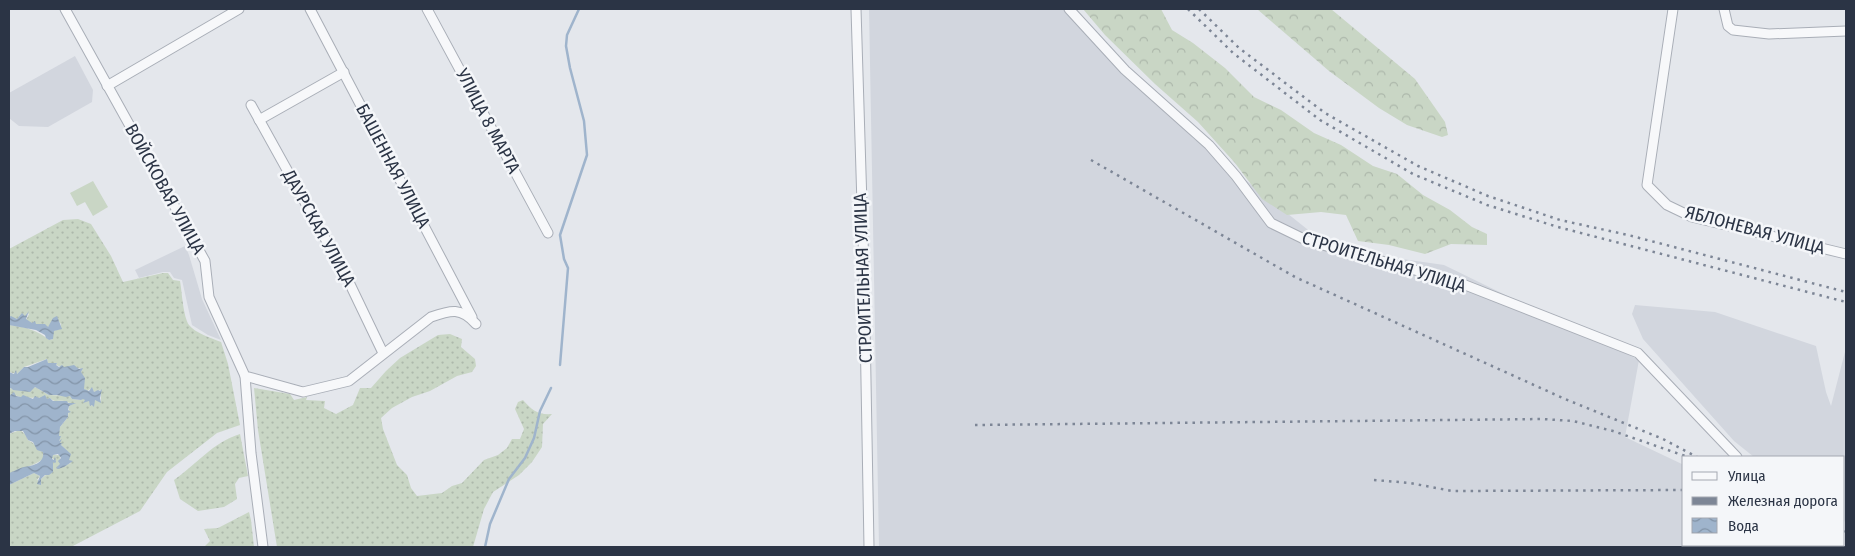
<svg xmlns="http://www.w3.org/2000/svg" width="1855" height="556" viewBox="0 0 1855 556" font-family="'Fira Sans Condensed',sans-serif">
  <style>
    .built { fill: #d2d6de }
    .grass { fill: url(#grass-dots) }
    .forest { fill: url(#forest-crowns) }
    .green { fill: #c9d6c5 }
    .water { fill: url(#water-waves) }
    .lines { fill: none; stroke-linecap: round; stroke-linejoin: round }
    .stream { stroke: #9fb4cc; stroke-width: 2.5 }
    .street-casing { stroke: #a9aeb7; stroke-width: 11 }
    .street { stroke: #f7f8fa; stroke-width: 9 }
    .rail { stroke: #7d8696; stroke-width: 2.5; stroke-dasharray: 2.5 5; stroke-linecap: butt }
    .labels { text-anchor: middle; stroke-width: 5; stroke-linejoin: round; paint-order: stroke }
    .street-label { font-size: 18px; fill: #2b3445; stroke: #f4f6f9 }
  </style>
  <defs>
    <pattern id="grass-dots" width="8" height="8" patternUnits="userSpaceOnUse" patternTransform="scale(1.25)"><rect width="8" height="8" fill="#c9d6c5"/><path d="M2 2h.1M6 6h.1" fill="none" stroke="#adb8ab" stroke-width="1.8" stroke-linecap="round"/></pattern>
    <pattern id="forest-crowns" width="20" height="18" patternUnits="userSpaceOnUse" patternTransform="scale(1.25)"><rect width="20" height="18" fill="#c9d6c5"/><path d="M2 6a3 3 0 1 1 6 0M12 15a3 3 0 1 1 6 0" fill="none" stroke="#adb8ab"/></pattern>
    <pattern id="water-waves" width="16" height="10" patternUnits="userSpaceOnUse" patternTransform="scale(1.25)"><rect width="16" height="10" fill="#9fb4cc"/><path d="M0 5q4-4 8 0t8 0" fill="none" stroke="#8293a7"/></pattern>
  </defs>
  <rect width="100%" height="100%" fill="#e4e7ec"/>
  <g class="built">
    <path d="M 869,9 L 1067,9 L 1193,138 L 1332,249 L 1444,265 L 1639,360 L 1625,437 L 1684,465 L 1684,545 L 1813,545 L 1814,547 L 879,547 Z"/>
    <path d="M 75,56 L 93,90 L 92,102 L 48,127 L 19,126 L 9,118 L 9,93 Z"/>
    <path d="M 185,246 L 189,255 L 202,299 L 221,340 L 208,335 L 192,325 L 182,280 L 174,278 L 170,272 L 163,272 L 139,278 L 135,270 Z"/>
    <path d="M 1635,305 L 1715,312 L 1816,346 L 1826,392 L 1831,406 L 1846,348 L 1846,525 L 1844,520 L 1844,457 L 1754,457 L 1734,441 L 1643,339 L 1632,314 Z"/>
  </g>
  <g class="grass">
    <path d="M 78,219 L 91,224 L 111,256 L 123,282 L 163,273 L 168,273 L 173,280 L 180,281 C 182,292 183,316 189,325 C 195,333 211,338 221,342 L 228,364 L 240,425 L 217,433 L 167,472 L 140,511 L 71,547 L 9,547 L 9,485 L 34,473 L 40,476 L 37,480 L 41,481 L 41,479 L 53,469 L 53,462 L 56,461 L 52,458 L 52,455 L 60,455 L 60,467 L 71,463 L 69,460 L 69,453 L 61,445 L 58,436 L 60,427 L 68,417 L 69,406 L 75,403 C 69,404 69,402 64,401 C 58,400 55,403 50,398 L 48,400 C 39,395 24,401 13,394 L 9,396 L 9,389 L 12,388 L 13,390 L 31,390 L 35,387 L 49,395 L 70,396 L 72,399 L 81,400 L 82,398 L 89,401 L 91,406 L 95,400 L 101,401 L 101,390 L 94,392 L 92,388 L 87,391 L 84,389 L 81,372 L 82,368 C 79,369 59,367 56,365 L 57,363 L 48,363 L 47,359 L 24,367 L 17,374 L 9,372 L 9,325 C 23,326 39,331 49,340 L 53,339 L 53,331 L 60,329 L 61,324 L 55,318 L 48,327 L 32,323 L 26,320 L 29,314 L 27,313 L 26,316 L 17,319 L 9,317 L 9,249 L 63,220 Z"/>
    <path d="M 450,334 L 462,339 L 461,347 L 475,359 L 476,366 L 472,372 L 457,376 L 430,391 L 412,397 L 392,408 L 381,418 L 383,429 L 397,465 L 407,475 L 411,488 L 417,496 L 442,493 L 452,486 L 462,483 L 484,460 L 498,455 L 507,448 L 512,439 L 520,439 L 524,429 L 515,409 L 518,402 L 523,400 C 532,410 537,415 552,414 L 543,424 L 542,447 L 532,462 L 519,475 L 493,492 L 484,509 L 473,547 L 277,547 L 258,430 L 254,388 L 290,394 L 294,400 L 307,397 L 306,400 L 325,401 L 324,408 L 336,414 L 353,405 L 360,388 L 371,388 L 386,371 L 400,358 L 438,335 Z"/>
    <path d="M 20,430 L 25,434 L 28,440 C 34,443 38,447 43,452 L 43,459 C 32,467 21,468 9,474 L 9,434 Z"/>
    <path d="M 240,434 L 248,476 L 239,478 L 235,484 L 237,499 L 224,507 L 198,511 L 180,499 L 174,480 C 196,465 213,442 240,434 Z"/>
    <path d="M 249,512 L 251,520 L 254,547 L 190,547 L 204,547 L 210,541 L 204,529 L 218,528 Z"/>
  </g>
  <g class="forest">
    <path d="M 1083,9 L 1161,9 L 1172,30 L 1193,43 L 1225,68 L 1254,97 L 1281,110 L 1314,133 L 1341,145 L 1373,166 L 1397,174 L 1423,195 L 1450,210 L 1472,227 L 1487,234 L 1487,245 L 1451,244 L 1425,254 L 1389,245 L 1358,241 L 1346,215 L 1321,212 L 1287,215 L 1262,199 L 1235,163 L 1198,122 L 1155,84 L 1105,35 Z"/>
    <path d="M 1257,9 L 1331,9 L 1415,79 L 1445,122 L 1448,135 L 1442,137 L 1407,125 L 1379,108 L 1329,71 Z"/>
  </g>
  <path class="green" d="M 93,181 L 108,207 L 93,216 L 85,202 L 77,206 L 70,193 Z"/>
  <g class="water">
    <path d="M 29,311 L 26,319 L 32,323 L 35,321 L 36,324 L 45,324 L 48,327 L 53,318 L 57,316 L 62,329 L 54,331 L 53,339 L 49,340 L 46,338 L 45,335 L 36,330 L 9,325 L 9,317 L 11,316 L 17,319 L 22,313 L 25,316 Z"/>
    <path d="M 47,359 L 48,363 L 57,363 L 56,365 L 59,367 L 62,365 L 64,367 L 74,365 L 79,369 L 83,368 L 81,372 L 85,378 L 84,389 L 89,391 L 92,387 L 94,392 L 98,390 L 100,391 L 102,389 L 100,398 L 101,403 L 95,400 L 94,407 L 92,405 L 90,406 L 89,401 L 83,403 L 85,400 L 83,399 L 81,400 L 72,399 L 70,396 L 66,397 L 57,395 L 49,395 L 35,387 L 30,392 L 13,390 L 11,388 L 9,389 L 9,372 L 14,374 L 16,370 L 17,374 L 24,367 L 28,367 Z"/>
    <path d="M 14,392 L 16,396 L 21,397 L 23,395 L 33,399 L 35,396 L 39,398 L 45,395 L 47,399 L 50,398 L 53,401 L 67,401 L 68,403 L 76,403 L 69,406 L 68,410 L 71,412 L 68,413 L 68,417 L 60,427 L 59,436 L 61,436 L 59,441 L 62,439 L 60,443 L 62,443 L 61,445 L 71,454 L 69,460 L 73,461 L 64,467 L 58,469 L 56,468 L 60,464 L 58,461 L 61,458 L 58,454 L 53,455 L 52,459 L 54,460 L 55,456 L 56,462 L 55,463 L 53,462 L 53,472 L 49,475 L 45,475 L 41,479 L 41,485 L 37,484 L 40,476 L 34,473 L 9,485 L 9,473 C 13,472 19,468 24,467 C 31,466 45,464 43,452 L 37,450 L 33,442 L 28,440 L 23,431 L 15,431 L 9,434 L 9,396 Z"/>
  </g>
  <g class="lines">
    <g class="stream">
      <path d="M 560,365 L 568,268 L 564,259 L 560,235 L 587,155 L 584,121 L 570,68 L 566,46 L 567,35 L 579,9"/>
      <path d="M 485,547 L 490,524 L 509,479 L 525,458 L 534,438 L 540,411 L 551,388"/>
    </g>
    <g class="street-casing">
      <g id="street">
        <path d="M 65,9 L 205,261 L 209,297 L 245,376 L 303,392 L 349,381 L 431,317 C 451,310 461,307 476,324"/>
        <path d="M 310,9 L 472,317"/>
        <path d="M 427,9 L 548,233"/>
        <path d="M 856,9 L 864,270 L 869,547"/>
        <path d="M 1069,9 L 1125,70 L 1209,145 L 1236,176 L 1271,223 L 1308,241 L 1455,281 L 1638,353 L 1737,457"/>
        <path d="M 1673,9 L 1647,185 L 1667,205 L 1692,217 L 1846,254"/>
        <path d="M 1724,9 L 1728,26 L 1733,30 L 1769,34 L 1846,31"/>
        <path d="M 107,86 L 239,9"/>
        <path d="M 251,105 L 347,278 L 383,353"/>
        <path d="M 259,120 L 344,72"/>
        <path d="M 245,376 L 251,453 L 263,547"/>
        <path d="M 1837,545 L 1837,547"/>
      </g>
    </g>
    <use href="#street" class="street"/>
    <g class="rail">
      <path d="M 1188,9 L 1233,53 L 1320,120 L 1413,174 L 1487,205 L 1558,227 L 1846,302"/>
      <path d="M 1199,9 L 1239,48 L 1325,113 L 1418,166 L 1488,196 L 1560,220 L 1628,235 L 1846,292"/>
      <path d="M 1091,160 L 1295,277 L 1565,399 L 1663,439 L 1697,457"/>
      <path d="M 975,425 L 1543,419 L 1573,421 L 1613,431 L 1688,457"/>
      <path d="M 1374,480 L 1410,483 L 1452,491 L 1684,490"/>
      <path d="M 1844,531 L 1846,532"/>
    </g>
  </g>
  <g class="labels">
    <g class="street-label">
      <text transform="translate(488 121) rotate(62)" y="6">УЛИЦА 8 МАРТА</text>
      <text transform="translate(393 166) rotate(62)" y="6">БАШЕННАЯ УЛИЦА</text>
      <text transform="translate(165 189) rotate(61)" y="6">ВОЙСКОВАЯ УЛИЦА</text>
      <text transform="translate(319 228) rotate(61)" y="6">ДАУРСКАЯ УЛИЦА</text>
      <text transform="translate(1755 230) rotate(15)" y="6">ЯБЛОНЕВАЯ УЛИЦА</text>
      <text transform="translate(1384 262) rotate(17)" y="6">СТРОИТЕЛЬНАЯ УЛИЦА</text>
      <text transform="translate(863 278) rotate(-92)" y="6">СТРОИТЕЛЬНАЯ УЛИЦА</text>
    </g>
  </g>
  <rect width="1855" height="556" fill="none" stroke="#2b3445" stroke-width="20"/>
  <rect x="1682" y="456" width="162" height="90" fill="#f4f6f9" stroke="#a4a8b1"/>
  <rect x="1692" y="472" width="25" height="8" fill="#f7f8fa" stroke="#a4a8b1"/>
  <text x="1728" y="481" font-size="15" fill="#2b3445">Улица</text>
  <rect x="1692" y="497" width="25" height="8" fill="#7d8696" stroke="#a4a8b1"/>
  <text x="1728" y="506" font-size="15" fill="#2b3445">Железная дорога</text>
  <rect x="1692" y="518" width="25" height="15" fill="url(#water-waves)" stroke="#a4a8b1"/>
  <text x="1728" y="531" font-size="15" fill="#2b3445">Вода</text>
</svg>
